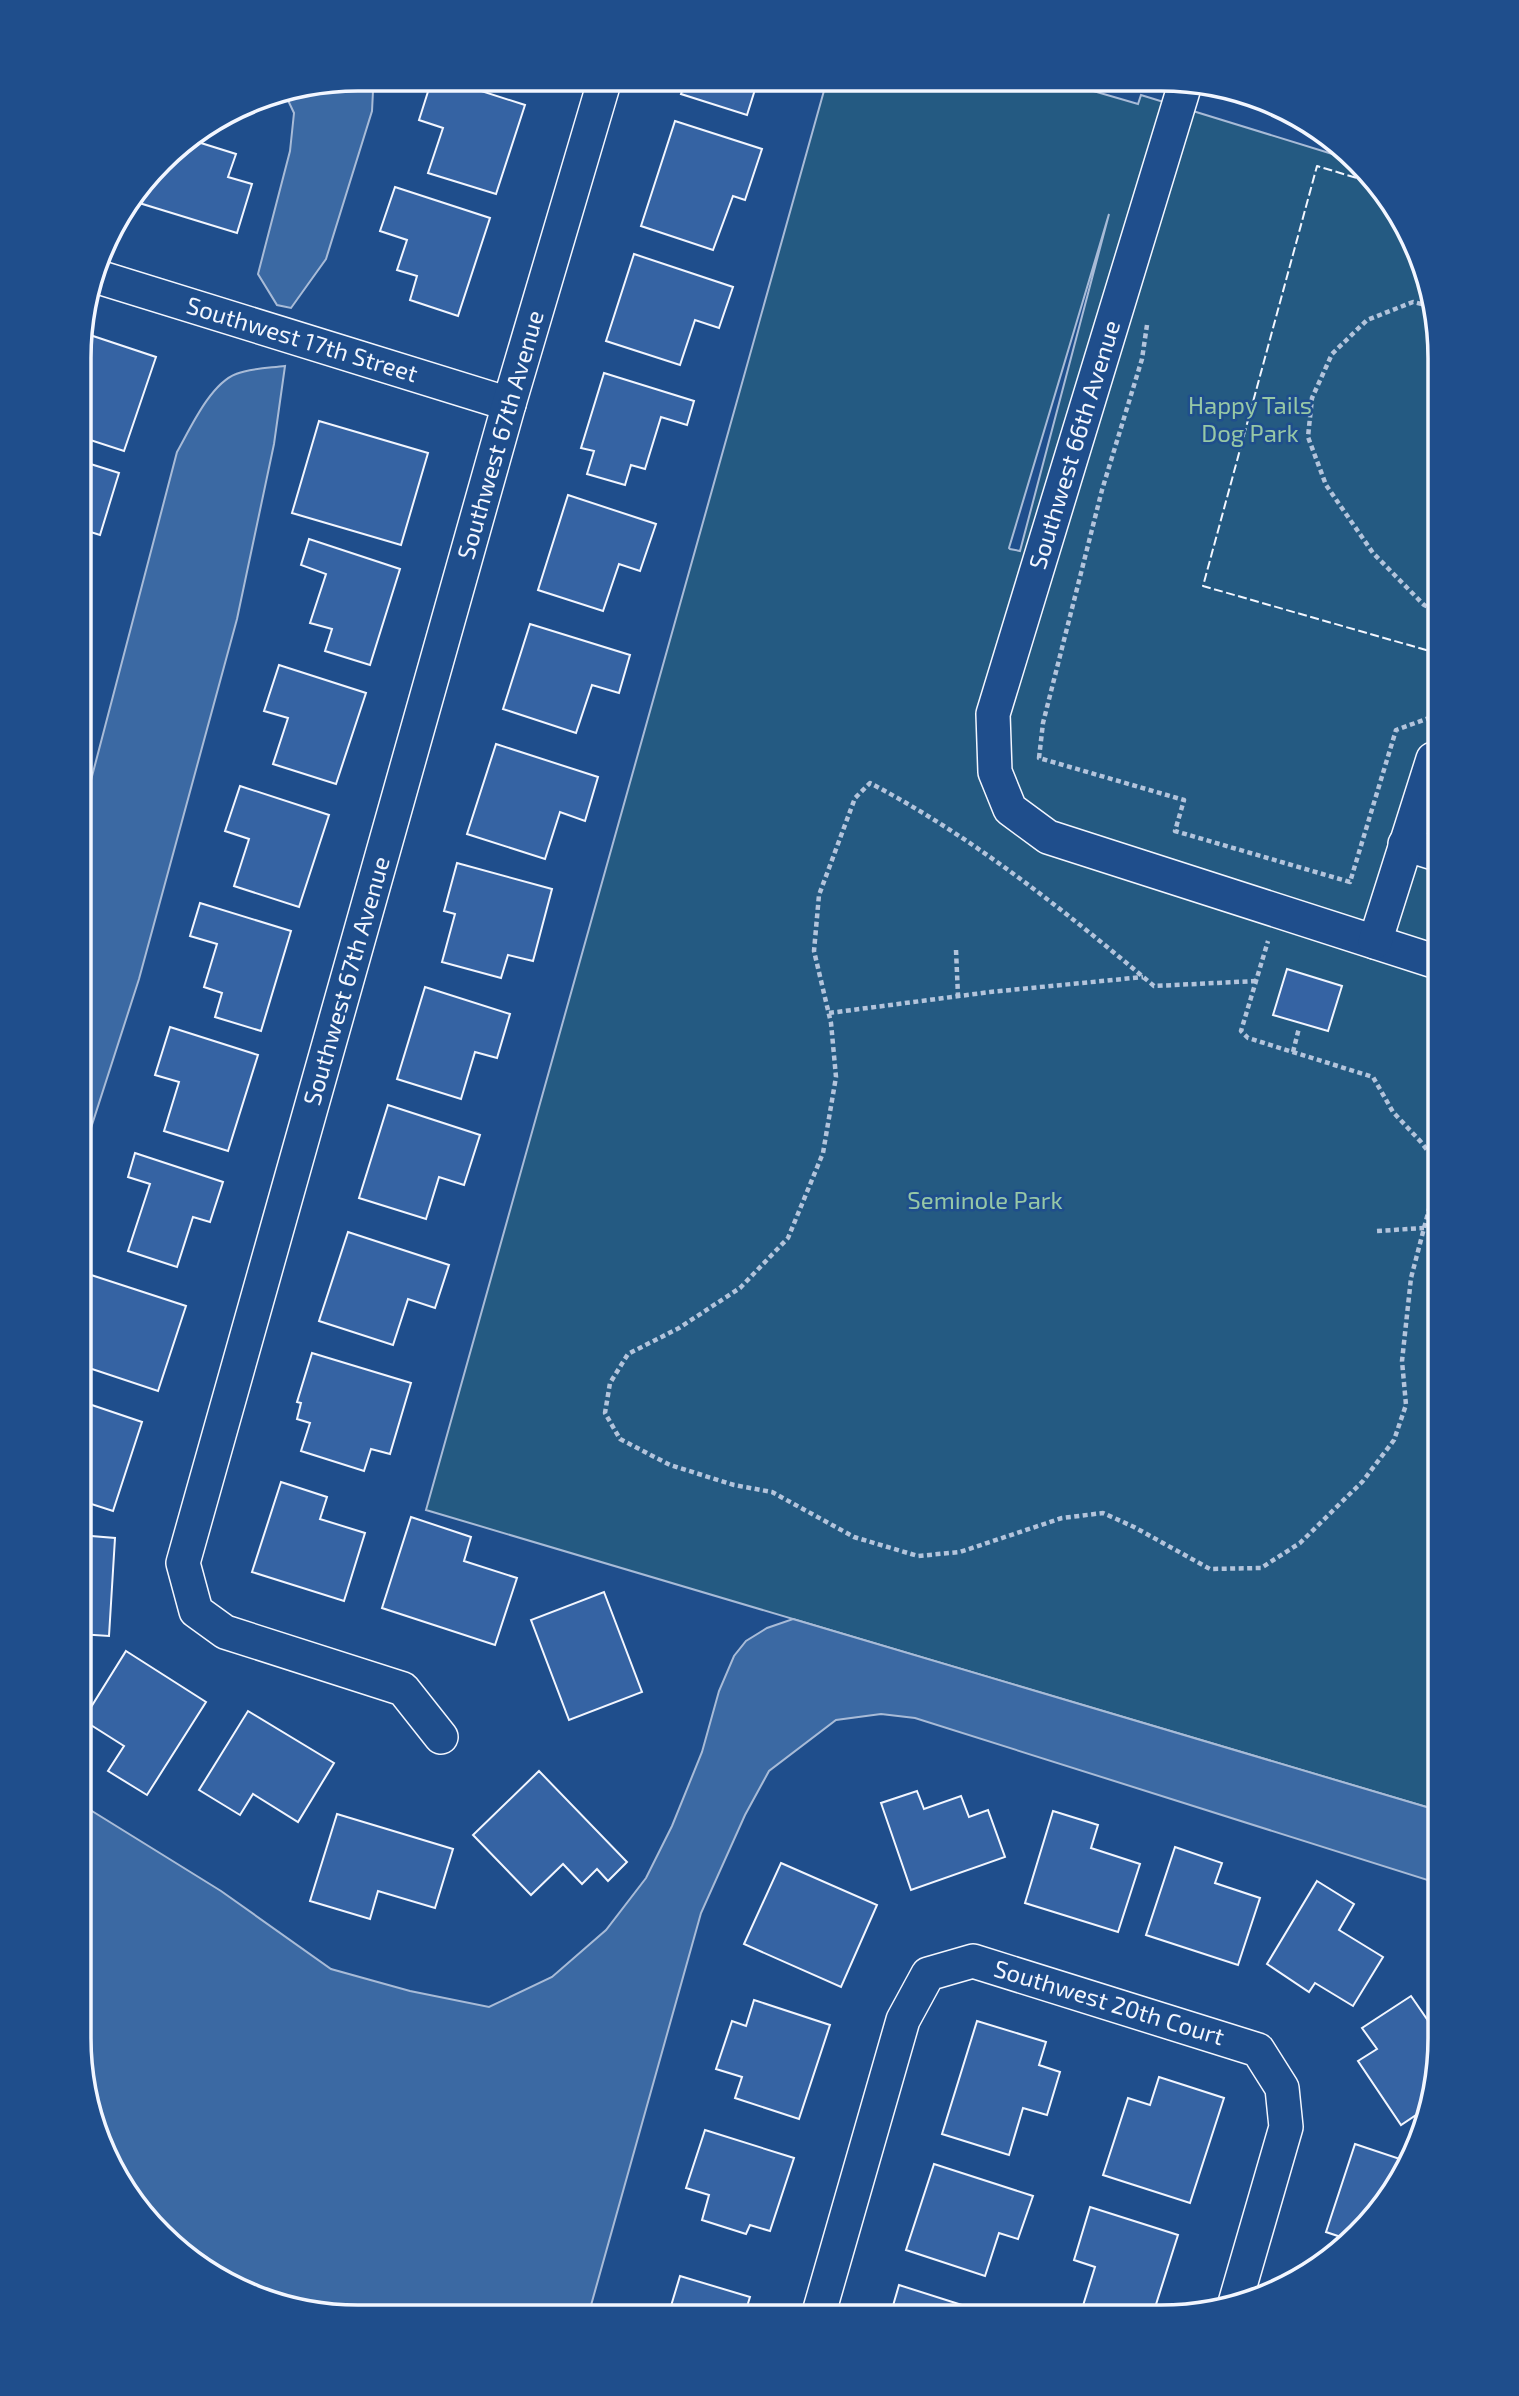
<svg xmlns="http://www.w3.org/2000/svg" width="1519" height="2396" viewBox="0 0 1519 2396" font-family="'Exo 2',sans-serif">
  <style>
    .green { fill: #245a82; stroke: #a8bbd7; stroke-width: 2; fill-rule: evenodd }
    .water { fill: #3b69a3; stroke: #a8bbd7; stroke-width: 2 }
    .building { fill: #3563a3; stroke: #f2f6ff; stroke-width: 2 }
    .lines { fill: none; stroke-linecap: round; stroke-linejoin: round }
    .minor-casing { stroke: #f2f6ff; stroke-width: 36 }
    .path { stroke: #b3c4dc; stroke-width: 4.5; stroke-dasharray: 5 3.5; stroke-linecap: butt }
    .minor { stroke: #1f4e8c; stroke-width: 33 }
    .fence { stroke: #f2f6ff; stroke-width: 2; stroke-dasharray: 9 3.5; stroke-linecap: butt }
    .labels { text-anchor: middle; stroke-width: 5; stroke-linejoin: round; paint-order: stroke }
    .street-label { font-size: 24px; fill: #f2f6ff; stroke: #1f4e8c }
    .park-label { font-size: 24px; fill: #97c8a6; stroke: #1f4e8c }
    .rim { fill: none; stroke: #f2f6ff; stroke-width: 3.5 }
  </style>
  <rect width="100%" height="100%" fill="#1f4e8c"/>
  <path class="green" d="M 827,80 L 1059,81 L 1138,104 L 1141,95 L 1355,161 L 1383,188 L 1419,252 L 1440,358 L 1440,1811 L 426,1510 ZM 1109,214 L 1020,551 L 1010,549 L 1009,548 Z"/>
  <g class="water">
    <path d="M 358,79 L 370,79 L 373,91 L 372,111 L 326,259 L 291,308 L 277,305 L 258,274 L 290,151 L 294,113 L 286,96 L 279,94 Z"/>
    <path d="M 285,366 L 274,444 L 237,619 L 139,979 L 80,1162 L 80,822 L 177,452 C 190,429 210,384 236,374 C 250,368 270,368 285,366 Z"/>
    <path d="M 793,1619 L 1440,1811 L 1440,1884 L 915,1718 L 881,1714 L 836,1720 L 769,1771 L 745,1815 L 701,1913 L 588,2316 L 322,2315 L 251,2296 L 188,2259 L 136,2208 L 100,2144 L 79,2038 L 79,1803 L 221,1891 L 331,1969 L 410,1991 L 489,2007 L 552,1977 L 606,1930 L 646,1878 L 672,1826 L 702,1752 L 719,1691 L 734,1656 L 746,1641 L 767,1628 Z"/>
  </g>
  <g class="building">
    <path d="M 432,79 L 444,79 L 525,105 L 496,194 L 428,173 L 443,128 L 419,120 Z"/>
    <path d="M 686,80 L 758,80 L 747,115 L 681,94 Z"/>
    <path d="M 675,121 L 762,149 L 745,200 L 733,196 L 713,250 L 641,226 Z"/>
    <path d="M 205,129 L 201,143 L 236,154 L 228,177 L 252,184 L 237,233 L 136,202 L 139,194 L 174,148 Z"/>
    <path d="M 395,187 L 490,218 L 458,316 L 410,300 L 417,276 L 397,270 L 407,240 L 380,231 Z"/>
    <path d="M 634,254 L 733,287 L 719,328 L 695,320 L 680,365 L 606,341 Z"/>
    <path d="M 81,332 L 156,357 L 124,451 L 81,437 Z"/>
    <path d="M 604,373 L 694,401 L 687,425 L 661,417 L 645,469 L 631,465 L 625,485 L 587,474 L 594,451 L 581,448 Z"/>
    <path d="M 319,421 L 428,453 L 401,545 L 292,513 Z"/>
    <path d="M 81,461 L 119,473 L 100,535 L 81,529 Z"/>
    <path d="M 568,495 L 656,524 L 640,571 L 619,564 L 603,611 L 538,590 Z"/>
    <path d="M 309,539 L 400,569 L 370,665 L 325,651 L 332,629 L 310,623 L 326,574 L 301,565 Z"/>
    <path d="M 530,624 L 630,655 L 619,693 L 592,685 L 576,733 L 503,709 Z"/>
    <path d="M 279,665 L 366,693 L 336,784 L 273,764 L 288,718 L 264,711 Z"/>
    <path d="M 496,744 L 598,777 L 585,821 L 560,812 L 545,859 L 467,834 Z"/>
    <path d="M 240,786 L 329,815 L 299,907 L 234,886 L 249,839 L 225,831 Z"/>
    <path d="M 457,863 L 552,889 L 533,961 L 508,955 L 501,978 L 442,962 L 455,914 L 444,911 Z"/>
    <path d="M 200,903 L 291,931 L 261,1031 L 215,1017 L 222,993 L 204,987 L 217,944 L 190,936 Z"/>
    <path d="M 1287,969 L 1342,986 L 1328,1031 L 1273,1015 Z"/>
    <path d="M 425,987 L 510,1014 L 497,1058 L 475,1052 L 461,1099 L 397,1079 Z"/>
    <path d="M 170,1027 L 258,1055 L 228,1151 L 164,1131 L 179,1082 L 155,1075 Z"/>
    <path d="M 388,1105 L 480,1135 L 464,1185 L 439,1177 L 426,1219 L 359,1198 Z"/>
    <path d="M 135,1153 L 223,1182 L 210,1222 L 193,1217 L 177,1267 L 128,1251 L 150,1184 L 128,1177 Z"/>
    <path d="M 348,1232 L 449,1265 L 435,1308 L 408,1299 L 393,1345 L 319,1321 Z"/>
    <path d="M 85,1273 L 186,1306 L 158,1391 L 80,1365 L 80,1289 Z"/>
    <path d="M 312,1353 L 411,1383 L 390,1454 L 371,1449 L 364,1471 L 301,1451 L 310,1423 L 297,1419 L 301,1403 L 297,1402 Z"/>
    <path d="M 80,1401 L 142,1422 L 113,1511 L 79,1500 Z"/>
    <path d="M 281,1482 L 327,1497 L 320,1519 L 365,1533 L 344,1601 L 252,1572 Z"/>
    <path d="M 411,1517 L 471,1537 L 464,1561 L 517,1578 L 495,1645 L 382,1608 Z"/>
    <path d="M 79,1535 L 115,1538 L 109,1636 L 79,1634 Z"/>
    <path d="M 604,1592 L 642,1692 L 569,1720 L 531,1620 Z"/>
    <path d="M 126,1651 L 206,1702 L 147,1795 L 108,1771 L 124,1746 L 83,1720 Z"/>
    <path d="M 248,1711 L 334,1763 L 298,1822 L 253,1794 L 240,1815 L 199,1790 Z"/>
    <path d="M 539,1771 L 627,1862 L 608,1881 L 597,1869 L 582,1884 L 563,1864 L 531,1895 L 473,1835 Z"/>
    <path d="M 917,1791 L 924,1809 L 961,1796 L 969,1817 L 988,1810 L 1005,1857 L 911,1890 L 881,1803 Z"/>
    <path d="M 1053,1811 L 1098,1825 L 1091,1848 L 1140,1864 L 1118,1932 L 1025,1903 Z"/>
    <path d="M 337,1814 L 453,1849 L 435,1908 L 378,1891 L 370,1919 L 310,1901 Z"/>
    <path d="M 1175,1847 L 1222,1863 L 1215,1883 L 1260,1898 L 1238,1965 L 1146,1935 Z"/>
    <path d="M 781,1863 L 877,1905 L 841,1987 L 744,1944 Z"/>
    <path d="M 1317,1881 L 1354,1904 L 1339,1930 L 1383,1957 L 1353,2006 L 1315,1983 L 1309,1992 L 1267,1964 Z"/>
    <path d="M 1411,1996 L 1440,2038 L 1440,2056 L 1428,2107 L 1401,2125 L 1358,2061 L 1377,2049 L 1362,2028 Z"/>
    <path d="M 754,2000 L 830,2025 L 799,2119 L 735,2098 L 742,2077 L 716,2069 L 732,2021 L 746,2026 Z"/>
    <path d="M 977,2021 L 1046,2042 L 1039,2065 L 1060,2072 L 1047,2115 L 1023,2108 L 1009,2155 L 942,2134 Z"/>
    <path d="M 1159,2077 L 1224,2098 L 1190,2203 L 1103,2175 L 1128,2098 L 1150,2105 Z"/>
    <path d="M 705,2130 L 794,2158 L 770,2231 L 750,2225 L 746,2234 L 702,2220 L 709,2195 L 686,2188 Z"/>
    <path d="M 1355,2144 L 1409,2162 L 1383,2208 L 1350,2240 L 1326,2232 Z"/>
    <path d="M 934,2164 L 1033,2196 L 1018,2239 L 999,2233 L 985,2276 L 906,2250 Z"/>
    <path d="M 1090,2207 L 1178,2235 L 1152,2317 L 1099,2317 L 1081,2312 L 1095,2267 L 1074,2260 Z"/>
    <path d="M 680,2276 L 750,2297 L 744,2316 L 668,2316 Z"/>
    <path d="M 899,2285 L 987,2313 L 986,2317 L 890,2316 Z"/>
  </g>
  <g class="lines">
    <g class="minor-casing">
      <g id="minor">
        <path d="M 1186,81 L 993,714 L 995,772 L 1010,809 L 1048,837 L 1440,963"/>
        <path d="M 95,276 L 509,404"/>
        <path d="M 1405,844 L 1440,855"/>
        <path d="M 1375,942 L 1433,759 L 1440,761"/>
        <path d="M 441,1737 L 403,1689 L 225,1632 L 196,1611 L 183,1563 L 509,404 L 605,79"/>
        <path d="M 818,2316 L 903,2020 L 928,1974 L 973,1961 L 1258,2050 L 1282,2088 L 1286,2127 L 1235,2303"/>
      </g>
    </g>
    <g class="path">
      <path d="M 1430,306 L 1413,302 L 1367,320 L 1332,354 L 1312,398 L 1308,437 L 1326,485 L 1373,553 L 1424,605 L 1440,612"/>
      <path d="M 1147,325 L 1142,359 L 1102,490 L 1043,723 L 1039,758 L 1184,800 L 1175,831 L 1350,882 L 1396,730 L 1440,714"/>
      <path d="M 956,950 L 958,996"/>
      <path d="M 1256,981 L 1154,986 C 1065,911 973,837 870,783 L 855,798 L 819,895 L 814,951 L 831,1023 L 836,1077 L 823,1153 L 788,1238 L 740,1288 L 679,1328 L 628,1354 L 610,1383 L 605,1413 L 620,1439 L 670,1465 L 734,1485 L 772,1492 L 854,1537 L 918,1556 L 960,1552 L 1062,1518 L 1103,1513 L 1134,1527 L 1210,1569 L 1261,1568 L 1300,1543 L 1363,1481 L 1394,1440 L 1406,1405 L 1402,1361 L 1411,1278 L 1440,1167 L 1421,1142 L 1393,1112 L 1373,1077 L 1248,1038 L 1241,1031 L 1268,941"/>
      <path d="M 829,1013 L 990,992 L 1143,977"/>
      <path d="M 1293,1052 L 1299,1028"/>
      <path d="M 1377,1231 L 1424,1228"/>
    </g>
    <use href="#minor" class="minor"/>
    <path class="fence" d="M 1380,185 L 1317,166 L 1203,586 L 1440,654"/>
  </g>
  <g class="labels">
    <g class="street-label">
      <text transform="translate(302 340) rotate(17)" y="8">Southwest 17th Street</text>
      <text transform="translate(501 435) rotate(-74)" y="8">Southwest 67th Avenue</text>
      <text transform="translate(1075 445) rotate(-73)" y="8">Southwest 66th Avenue</text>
      <text transform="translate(347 981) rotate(-74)" y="8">Southwest 67th Avenue</text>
      <text transform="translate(1109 2003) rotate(17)" y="8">Southwest 20th Court</text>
    </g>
    <g class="park-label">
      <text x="1250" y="414">Happy Tails<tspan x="1250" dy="28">Dog Park</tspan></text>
      <text x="985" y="1209">Seminole Park</text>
    </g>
  </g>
  <path d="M0 0H1519V2396H0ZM358 91H1161A267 267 0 0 1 1428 358V2038A267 267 0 0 1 1161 2305H358A267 267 0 0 1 91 2038V358A267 267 0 0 1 358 91Z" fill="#1f4e8c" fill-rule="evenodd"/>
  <path class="rim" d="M358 91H1161A267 267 0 0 1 1428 358V2038A267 267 0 0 1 1161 2305H358A267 267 0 0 1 91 2038V358A267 267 0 0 1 358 91Z"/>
</svg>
